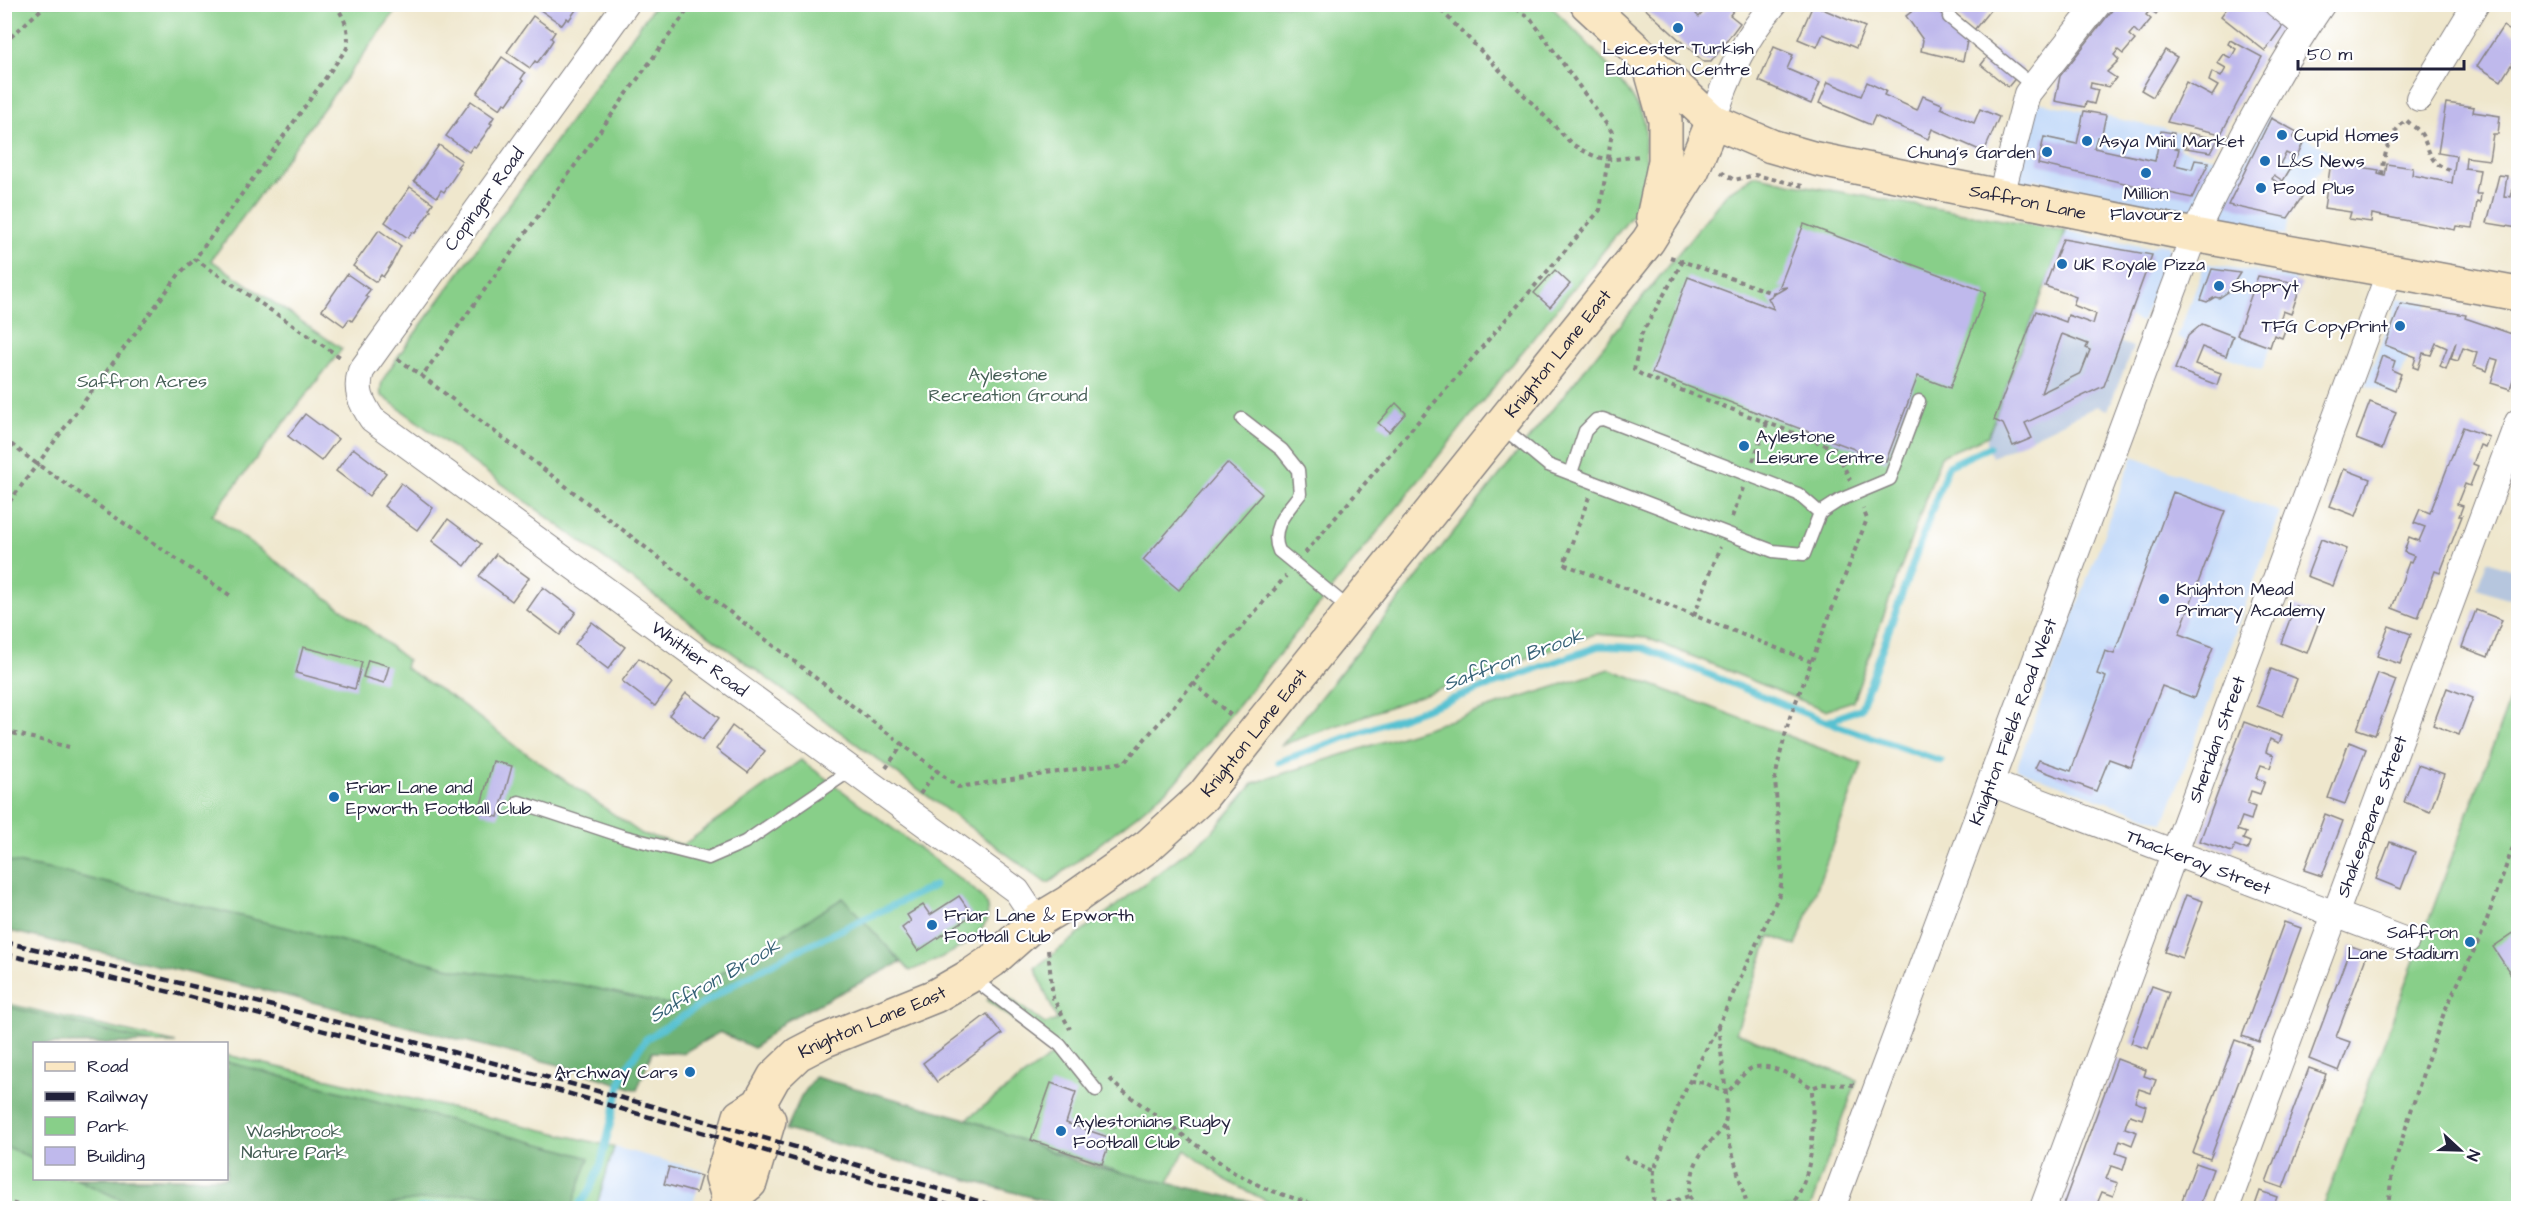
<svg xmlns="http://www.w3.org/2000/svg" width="2523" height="1213" font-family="'Architects Daughter',sans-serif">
<rect width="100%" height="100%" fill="#fff"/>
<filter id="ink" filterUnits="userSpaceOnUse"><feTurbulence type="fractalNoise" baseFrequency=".0167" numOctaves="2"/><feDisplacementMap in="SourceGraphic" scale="12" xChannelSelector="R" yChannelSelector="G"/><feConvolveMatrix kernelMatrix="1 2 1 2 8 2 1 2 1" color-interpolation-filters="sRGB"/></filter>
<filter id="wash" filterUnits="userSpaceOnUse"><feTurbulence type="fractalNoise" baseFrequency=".008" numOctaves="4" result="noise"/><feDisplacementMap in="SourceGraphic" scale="24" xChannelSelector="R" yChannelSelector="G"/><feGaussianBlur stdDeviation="1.35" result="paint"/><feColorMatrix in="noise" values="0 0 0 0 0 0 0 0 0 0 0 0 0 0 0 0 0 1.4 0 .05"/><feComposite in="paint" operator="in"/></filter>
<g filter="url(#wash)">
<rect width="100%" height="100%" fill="#efe7cd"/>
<!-- built -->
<g fill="#c8ddf9">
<polygon points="2035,101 2183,133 2179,149 2217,158 2202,188 2199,208 2190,218 2178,219 2174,210 2034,179 2029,185 2024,185 2016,173"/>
<polygon points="2266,115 2332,152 2288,218 2285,236 2224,225 2219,218 2218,213"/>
<polygon points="2066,231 2151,248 2159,243 2167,245 2173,257 2165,277 2156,286 2142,322 2045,286"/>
<polygon points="2205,263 2296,279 2262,370 2177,338"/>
<polygon points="2398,298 2428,303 2394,395 2365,385"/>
<polygon points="2133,456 2280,512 2164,823 2016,769"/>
<polygon points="614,1147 704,1171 691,1208 596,1208"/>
</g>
<!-- industrial -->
<g fill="#b6c6de">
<polygon points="2036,311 2133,347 2108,410 2097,406 1992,457 1986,442"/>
<polygon points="2487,561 2518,572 2518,602 2477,588"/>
</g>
<!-- green -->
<g fill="#88cf89" stroke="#557862" stroke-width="1.5">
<path d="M4 5H400L211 260 342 349 212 515 360 622 407 660 405 668 455 699 516 746 642 834 683 845 801 760 971 887C976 892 984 898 986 904 999 938 933 961 910 971L843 899 670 1005 581 985 459 970 58 871 5 861Z"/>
<path d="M655 5H1550C1577 33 1627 80 1642 115 1650 133 1640 151 1649 168L1641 199 1634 213 1178 780 1137 815 1050 882 1046 883 381 395C378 381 390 370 397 358Z"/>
<polygon points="1755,175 1789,183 2066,231 1988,436 1941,456 1853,701 1825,710 1647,638 1595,634 1282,745 1726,194"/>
<polygon points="1610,669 1862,764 1796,946 1770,936 1736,1032 1857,1080 1810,1208 1280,1208 1226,1180 1185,1150 1166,1186 996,1134 967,1119 1056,1052 987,1000 1001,992 1045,1024 1057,1020 1035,968 1213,831 1254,783"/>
<polygon points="2518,677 2518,1208 2323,1208"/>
<polygon points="4,1003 176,1043 34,1044 34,1178 226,1178 227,1055 614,1147 596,1208 5,1208"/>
</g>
<!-- forest -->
<g fill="#6eb275" stroke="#486a58" stroke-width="1.5">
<polygon points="5,861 58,871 459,970 581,985 670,1005 843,898 901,962 785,1021 754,1048 720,1032 683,1053 652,1052 637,1090 567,1067 280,994 5,930"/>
<polygon points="5,1006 155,1043 34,1044 34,1159 5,1146"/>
<polygon points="227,1062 563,1150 589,1158 573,1204 471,1193 398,1203 378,1208 139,1208 76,1179 226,1178"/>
<polygon points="815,1077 967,1119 1083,1164 1280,1208 1071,1208 786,1130 801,1097"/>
</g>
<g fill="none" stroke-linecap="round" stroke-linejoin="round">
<!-- stream -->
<g stroke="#56c1d1" stroke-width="7">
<polyline points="1827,722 1941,761"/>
<polyline points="1278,762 1599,646 1643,648 1827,722 1861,708 1948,466 1989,447"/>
<polyline points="420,1208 475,1204 505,1208"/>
<polyline points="577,1208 590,1190 600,1166 623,1073 646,1039 736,983 798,950 934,886"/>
</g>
</g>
<g id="blocks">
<!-- building -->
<g fill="#bfb9ec" fill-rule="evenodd">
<polygon points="543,4 580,4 569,20 567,18 562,25 539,9"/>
<polygon points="1640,4 1694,4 1700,10 1696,14 1699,17 1710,4 1739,4 1730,15 1740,23 1711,62 1704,62"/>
<polygon points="1922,4 1995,4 1974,30 1949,8 1940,13 1968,36 1963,61 1921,51 1923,40 1906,16"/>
<polygon points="2117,4 2163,4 2156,14 2150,10 2146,15 2151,19 2139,34 2134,29 2129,35 2135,40 2123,54 2118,50 2114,55 2119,60 2107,72 2116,78 2109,87 2091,83 2090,88 2098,90 2094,104 2086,102 2085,107 2055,101 2060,76"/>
<polygon points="2230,4 2259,4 2282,24 2282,27 2265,51 2221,16"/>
<polygon points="1813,5 1865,27 1856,48 1823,34 1817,47 1798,39"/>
<polygon points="533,16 555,32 551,38 553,40 546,51 537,63 535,61 530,68 507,52"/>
<polygon points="2503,26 2518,36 2518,54 2501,81 2477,66"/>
<polygon points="2230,40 2262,57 2221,134 2167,122 2186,82 2212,96 2218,86 2209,81 2212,72 2221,77 2226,68 2217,63 2223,54 2231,58 2236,49 2228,44"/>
<polygon points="1774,47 1793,55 1787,69 1820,83 1811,104 1759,81"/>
<polygon points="1995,47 2023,69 2008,87 1981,65"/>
<polygon points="2165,50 2177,57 2153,97 2141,90"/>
<polygon points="502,57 525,73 521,79 523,81 507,104 504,103 500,109 477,93"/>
<polygon points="1828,82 1861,96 1867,82 1886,91 1884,95 1917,110 1923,96 1942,104 1941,108 1974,123 1980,109 1999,117 1984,152 1932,129 1928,139 1875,116 1871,125 1819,103"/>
<polygon points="471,101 494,117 490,123 492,124 484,136 476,147 473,146 469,152 446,136"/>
<polygon points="2446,103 2474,107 2473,112 2500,116 2498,134 2493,134 2489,160 2466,157 2465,168 2480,170 2476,194 2481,194 2480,203 2477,202 2473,228 2456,226 2455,230 2372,214 2371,222 2349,219 2351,212 2324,208 2331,162 2379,170 2378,174 2385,176 2387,164 2413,168 2412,175 2452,183 2456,156 2438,153"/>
<polygon points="2084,111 2106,115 2101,138 2097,137 2094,148 2155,161 2161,131 2174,133 2171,147 2179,149 2175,165 2192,169 2195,160 2209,162 2192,198 2038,164 2044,137 2077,144"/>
<polygon points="2271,118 2297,132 2293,138 2303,143 2296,158 2286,153 2280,164 2290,169 2283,181 2274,175 2272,179 2302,197 2288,218 2228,205"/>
<polygon points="2188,133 2218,139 2211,152 2185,148"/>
<polygon points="439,145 462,161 457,167 460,168 444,192 441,190 437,197 414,181"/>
<polygon points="2499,175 2507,176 2504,196 2511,197 2513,189 2518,190 2518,228 2487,223"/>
<polygon points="410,187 433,203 429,209 431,210 415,233 412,232 408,238 385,222"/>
<polygon points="1804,224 1986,292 1950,388 1918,376 1886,461 1652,373 1688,277 1774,309 1768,298 1787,287 1779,288"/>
<polygon points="379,230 401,246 391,265 383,277 381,275 376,282 353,266"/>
<path d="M2063 239 2152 255 2104 386 2025 423 2032 438 2013 446 2003 424 1994 420 2036 311 2066 322 2068 315 2093 324 2096 314 2073 305 2076 297 2045 286ZM2062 334 2088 344 2086 348 2090 350 2081 373 2041 393Z"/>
<polygon points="2212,269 2240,273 2228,292 2219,298 2215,297 2207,302 2201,300"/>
<polygon points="1555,270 1570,284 1550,307 1534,293"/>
<polygon points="347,274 370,290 365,296 368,298 360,309 352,321 349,319 344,326 322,310"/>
<polygon points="2258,276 2301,284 2291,314 2283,311 2279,323 2287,325 2282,338 2274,335 2270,347 2237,335"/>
<polygon points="2401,304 2466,315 2465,318 2518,336 2518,364 2510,389 2491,383 2498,360 2491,358 2487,371 2473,366 2477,353 2463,348 2458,361 2451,359 2456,342 2446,369 2440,366 2447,348 2436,343 2431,355 2423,353 2418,369 2413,367 2416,357 2385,345"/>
<polygon points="2202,324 2233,336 2226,356 2202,347 2195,364 2221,373 2217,385 2175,369 2188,336"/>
<polygon points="2382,356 2395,361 2392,370 2401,374 2395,390 2373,381"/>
<polygon points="2370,402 2396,412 2382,449 2356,439"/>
<polygon points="1396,403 1406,413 1389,432 1378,423"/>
<polygon points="305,414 338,439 321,461 288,436"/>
<polygon points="2463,427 2489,437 2485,447 2480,445 2473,464 2478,466 2470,486 2465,484 2457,504 2463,506 2459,516 2462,516 2440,573 2435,571 2418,618 2392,608 2409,562 2411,563 2414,556 2404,552 2409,537 2419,541 2425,527 2414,523 2420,509 2430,513"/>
<polygon points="353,448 386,473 369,496 336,471"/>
<polygon points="1227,463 1262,494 1179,590 1143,560"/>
<polygon points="2344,469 2370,479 2356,516 2330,506"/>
<polygon points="401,483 433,508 417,530 384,506"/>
<polygon points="2173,492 2225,511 2179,634 2213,647 2194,698 2162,686 2131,767 2109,759 2096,791 2035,768 2039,760 2071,771 2106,677 2097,674 2105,651 2114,654"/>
<polygon points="448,519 481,544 465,566 432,541"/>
<polygon points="2321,539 2347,549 2333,586 2307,576"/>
<polygon points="496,554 529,578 512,601 479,576"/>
<polygon points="543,587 576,612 560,635 527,610"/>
<polygon points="2295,606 2321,616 2307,653 2281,643"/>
<polygon points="2476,610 2502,620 2488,657 2462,647"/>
<polygon points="592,622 625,647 608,669 575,644"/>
<polygon points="2389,626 2411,634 2400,664 2377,656"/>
<polygon points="303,647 362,662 355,689 296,673"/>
<polygon points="639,658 672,683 655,706 622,681"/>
<polygon points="368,660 389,666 384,683 363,677"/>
<polygon points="2271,669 2297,679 2283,716 2257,706"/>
<polygon points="2378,673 2396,680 2375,735 2357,729"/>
<polygon points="2447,688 2473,698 2459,735 2433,725"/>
<polygon points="686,693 719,718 702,740 669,715"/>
<polygon points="2244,722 2282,736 2279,743 2270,739 2266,752 2274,755 2270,768 2261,765 2256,778 2265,781 2260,794 2251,791 2247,804 2255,807 2251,820 2242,817 2237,830 2246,833 2243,839 2250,842 2247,850 2235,845 2232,852 2200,841"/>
<polygon points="732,726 765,751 748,773 716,749"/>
<polygon points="2349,742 2366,749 2345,804 2328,798"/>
<polygon points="493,761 512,766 498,817 479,812"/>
<polygon points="2418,765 2444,774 2430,812 2404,802"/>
<polygon points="2325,814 2343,821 2322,876 2304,870"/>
<polygon points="2390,842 2415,852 2401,889 2376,879"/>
<polygon points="2186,895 2203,901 2182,958 2165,952"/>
<polygon points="959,896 972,915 918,951 902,928 911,921 907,915 923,905 930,915"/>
<polygon points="2284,922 2301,928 2259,1042 2242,1036"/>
<polygon points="2518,930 2518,980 2516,982 2493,947"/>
<polygon points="2351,946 2368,952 2336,1037 2350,1042 2339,1071 2309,1059"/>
<polygon points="2152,986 2169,992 2148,1049 2131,1043"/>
<polygon points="987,1014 1002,1034 937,1082 923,1063"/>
<polygon points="2235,1040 2252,1046 2210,1159 2193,1153"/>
<polygon points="2117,1059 2146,1070 2144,1076 2156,1080 2151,1093 2139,1089 2137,1095 2135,1102 2146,1106 2144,1113 2142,1119 2130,1115 2127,1121 2125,1128 2137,1132 2132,1145 2120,1140 2116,1153 2127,1157 2125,1164 2123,1170 2111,1166 2106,1179 2118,1183 2113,1196 2102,1192 2097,1204 2107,1208 2062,1208"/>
<polygon points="2309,1068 2326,1074 2283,1188 2266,1182"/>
<polygon points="1051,1083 1076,1092 1066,1123 1111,1138 1102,1164 1031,1140"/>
<polygon points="2196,1163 2213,1169 2203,1197 2199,1208 2179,1208"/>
<polygon points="669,1167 701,1176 696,1193 664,1184"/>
<polygon points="2260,1191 2277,1197 2273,1208 2254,1208"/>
</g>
</g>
</g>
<g filter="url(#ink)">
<use href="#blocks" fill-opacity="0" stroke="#888484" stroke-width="1.5"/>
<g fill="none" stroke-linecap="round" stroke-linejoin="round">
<defs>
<g id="lane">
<polyline points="1949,17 2032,85"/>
<path d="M1242 419 1282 450 1298 470 1300 494C1287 511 1269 528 1279 551L1351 610"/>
<polyline points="1501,426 1548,465 1773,551 1804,554 1820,513 1798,494 1603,419 1596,420 1585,431 1571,473"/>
<polyline points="1820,513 1840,500 1890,479 1919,401"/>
<polyline points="519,802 622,836 708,858 745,842 851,770"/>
<polyline points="971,977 1060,1045 1096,1090"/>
</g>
<g id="street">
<path id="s1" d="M626 4 361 371C355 391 361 402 372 419L1017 891 1037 921"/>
<polyline points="2277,4 2306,27"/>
<polyline points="2419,98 2476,4"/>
<path d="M1713 121C1726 78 1744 38 1774 4"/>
<polyline points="2001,196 2027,94 2098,4"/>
<path id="s2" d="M1991 783 2406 941"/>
<path id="s3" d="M1832 1208 2194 235C2232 156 2272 77 2322 4"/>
<path id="s4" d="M2043 1208 2390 271"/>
<path id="s5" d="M2226 1208 2518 422"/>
</g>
<g id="secondary">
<path id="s6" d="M1587 4 1713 121 1771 146 1816 159 2194 235 2518 294"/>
<polyline points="1649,63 1665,120 1665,161 1653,218"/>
<path id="s7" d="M729 1200 722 1177 740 1116 759 1104 774 1077 798 1054 823 1041 935 996 970 976 992 961 1037 921 1067 903 1148 846 1203 796 1648 241 1692 171 1713 121"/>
<polyline points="725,1208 729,1200 750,1183 769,1120 759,1104"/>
</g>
</defs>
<!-- lane casing -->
<use href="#lane" stroke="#888484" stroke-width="15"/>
<!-- street casing -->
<use href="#street" stroke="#888484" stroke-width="28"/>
<!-- secondary casing -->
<use href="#secondary" stroke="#888484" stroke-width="36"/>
<!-- path -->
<g stroke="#888484" stroke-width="4" stroke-dasharray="4.5 4.5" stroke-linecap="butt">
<path d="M335 4C345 19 350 30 347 48L195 259 343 359"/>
<polyline points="692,4 422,376 958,787 1125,762 1286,576"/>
<path d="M1435 4 1572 144C1602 162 1605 161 1639 156"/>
<polyline points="4,43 47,4"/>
<polyline points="1721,172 1734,180 1755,175 1803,186"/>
<path d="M2382 175C2385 152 2388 135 2406 120 2411 125 2420 130 2423 137 2432 157 2430 164 2453 171"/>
<polyline points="1670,257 1775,294"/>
<polyline points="1683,261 1641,335 1634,370 1644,376 1836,449 1850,480"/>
<polyline points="398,359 422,376"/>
<polyline points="4,439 37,464 231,596"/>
<polyline points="1753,461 1767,423"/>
<polyline points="1589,497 1564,564 1812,662"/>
<polyline points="4,509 180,273 195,259"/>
<polyline points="1732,517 1743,488"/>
<polyline points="1305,553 1600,210 1612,132 1531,19 1510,4"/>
<polyline points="1694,616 1720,547"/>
<polyline points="1193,683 1234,718"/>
<polyline points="4,731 69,747"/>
<polyline points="886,768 903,744"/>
<polyline points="920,794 937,770"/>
<polyline points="1048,950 1053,998 1070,1029"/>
<path d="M1718 1026 1726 1093C1735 1086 1741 1075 1750 1069 1766 1060 1799 1078 1812 1088L1822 1084 1854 1085"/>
<polyline points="1110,1079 1120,1089 1233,1172 1266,1189 1324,1208"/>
<polyline points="1725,1127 1748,1208"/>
<polyline points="1624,1157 1654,1170 1682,1096 1718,1026 1780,893 1782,875 1775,779 1780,755 1790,717 1867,519 1863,509"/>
<path d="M1654 1170 1653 1198 1661 1205 1689 1196C1691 1183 1692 1170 1698 1159 1716 1127 1730 1140 1726 1093L1705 1083 1691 1081"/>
<polyline points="1689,1196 1696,1207 1701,1208"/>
<polyline points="4,1201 28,1208"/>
<polyline points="1763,1208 1774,1208"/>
<path d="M1790 1208C1816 1171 1813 1132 1812 1088"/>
<polyline points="2388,1208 2392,1171 2426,1064 2445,1010 2481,936 2518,833"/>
</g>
<!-- lane -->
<use href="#lane" stroke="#fff" stroke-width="12"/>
<!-- street -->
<use href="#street" stroke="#fff" stroke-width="26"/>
<!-- secondary -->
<use href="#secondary" stroke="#fae7c3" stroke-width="33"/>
<!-- rail -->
<g stroke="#22223b" stroke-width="4.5" stroke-dasharray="9 4.5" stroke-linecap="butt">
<path d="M4 942C340 1018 672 1108 1001 1208"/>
<polyline points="4,954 179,994 560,1091 962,1208"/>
</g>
</g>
</g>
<!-- markers -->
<g fill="#1f6fb2" stroke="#fff" stroke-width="2">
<circle cx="1678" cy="28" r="6"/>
<circle cx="2282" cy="135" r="6"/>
<circle cx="2087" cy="141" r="6"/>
<circle cx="2047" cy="152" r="6"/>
<circle cx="2265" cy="161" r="6"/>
<circle cx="2146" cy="173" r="6"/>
<circle cx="2261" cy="188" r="6"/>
<circle cx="2062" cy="264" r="6"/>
<circle cx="2219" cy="286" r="6"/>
<circle cx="2400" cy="326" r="6"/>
<circle cx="1744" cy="446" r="6"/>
<circle cx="2164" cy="599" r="6"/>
<circle cx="334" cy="797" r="6"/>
<circle cx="932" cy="925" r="6"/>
<circle cx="2470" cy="942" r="6"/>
<circle cx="690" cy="1072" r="6"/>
<circle cx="1061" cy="1131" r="6"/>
</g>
<g text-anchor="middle" stroke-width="4.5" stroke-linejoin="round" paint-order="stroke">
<!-- poi labels -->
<g font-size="18" fill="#22223b" stroke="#fff" text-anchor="start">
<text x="1678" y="54" text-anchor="middle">Leicester Turkish<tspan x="1678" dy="21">Education Centre</tspan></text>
<text x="2294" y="141">Cupid Homes</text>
<text x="2099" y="147">Asya Mini Market</text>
<text x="2035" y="158" text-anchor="end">Chung's Garden</text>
<text x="2277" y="167">L&amp;S News</text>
<text x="2273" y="194">Food Plus</text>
<text x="2146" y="199" text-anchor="middle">Million<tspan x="2146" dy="21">Flavourz</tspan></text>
<text x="2074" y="270">UK Royale Pizza</text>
<text x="2231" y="292">Shopryt</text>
<text x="2388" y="332" text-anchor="end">TFG CopyPrint</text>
<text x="1756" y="442">Aylestone<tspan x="1756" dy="21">Leisure Centre</tspan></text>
<text x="2176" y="595">Knighton Mead<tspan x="2176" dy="21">Primary Academy</tspan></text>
<text x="346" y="793">Friar Lane and<tspan x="346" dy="21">Epworth Football Club</tspan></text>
<text x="944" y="921">Friar Lane &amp; Epworth<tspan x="944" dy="21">Football Club</tspan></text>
<text x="2458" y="938" text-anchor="end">Saffron<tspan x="2458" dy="21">Lane Stadium</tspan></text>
<text x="678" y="1078" text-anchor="end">Archway Cars</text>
<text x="1073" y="1127">Aylestonians Rugby<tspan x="1073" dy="21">Football Club</tspan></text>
</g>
<!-- street labels -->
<g font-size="18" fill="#22223b" stroke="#fff">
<text transform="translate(484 199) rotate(-54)" y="6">Copinger Road</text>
<text dy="6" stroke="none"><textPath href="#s6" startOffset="498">Saffron Lane</textPath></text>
<text dy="6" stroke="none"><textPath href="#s7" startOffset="1226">Knighton Lane East</textPath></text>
<text dy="6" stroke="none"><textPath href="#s1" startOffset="910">Whittier Road</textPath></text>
<text dy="6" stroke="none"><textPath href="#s3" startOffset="519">Knighton Fields Road West</textPath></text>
<text dy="6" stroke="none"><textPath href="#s7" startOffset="740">Knighton Lane East</textPath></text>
<text dy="6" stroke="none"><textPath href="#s4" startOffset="500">Sheridan Street</textPath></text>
<text dy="6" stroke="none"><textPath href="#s5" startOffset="418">Shakespeare Street</textPath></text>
<text dy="6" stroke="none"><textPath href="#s2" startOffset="222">Thackeray Street</textPath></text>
<text dy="6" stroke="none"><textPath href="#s7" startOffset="255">Knighton Lane East</textPath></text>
</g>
<!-- park labels -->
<g font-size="18" fill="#465f56" stroke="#fff">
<text x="1008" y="380">Aylestone<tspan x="1008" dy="21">Recreation Ground</tspan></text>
<text x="142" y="387">Saffron Acres</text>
<text x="294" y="1137">Washbrook<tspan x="294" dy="21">Nature Park</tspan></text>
</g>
<!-- water labels -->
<g font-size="20" font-style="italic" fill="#376277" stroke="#fff">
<text transform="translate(1513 659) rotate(-20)" y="7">Saffron Brook</text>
<text transform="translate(714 980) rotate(-30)" y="7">Saffron Brook</text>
</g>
</g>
<!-- margin -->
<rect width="2523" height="1213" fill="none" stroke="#fff" stroke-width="24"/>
<!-- legend -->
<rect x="33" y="1042" width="195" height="138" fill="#ffffff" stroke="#a7a7b1" stroke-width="1.5"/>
<rect x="45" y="1062" width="30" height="9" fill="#fae7c3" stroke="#a7a7b1" stroke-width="1.5"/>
<text x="87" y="1072" font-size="18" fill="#22223b">Road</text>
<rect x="45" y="1092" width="30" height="9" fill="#22223b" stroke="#a7a7b1" stroke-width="1.5"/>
<text x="87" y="1102" font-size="18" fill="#22223b">Railway</text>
<rect x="45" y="1117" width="30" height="18" fill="#88cf89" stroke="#a7a7b1" stroke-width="1.5"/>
<text x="87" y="1132" font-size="18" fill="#22223b">Park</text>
<rect x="45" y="1147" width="30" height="18" fill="#bfb9ec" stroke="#a7a7b1" stroke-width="1.5"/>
<text x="87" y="1162" font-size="18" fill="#22223b">Building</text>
<!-- north arrow -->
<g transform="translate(2460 1150) rotate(112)" stroke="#ffffff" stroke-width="4.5" paint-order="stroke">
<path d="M0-4.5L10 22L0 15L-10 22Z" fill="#22223b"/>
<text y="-9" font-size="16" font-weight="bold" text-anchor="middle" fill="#22223b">N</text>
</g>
<!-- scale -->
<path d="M2298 60v9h166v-9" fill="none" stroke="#22223b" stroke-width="3"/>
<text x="2307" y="60" font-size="18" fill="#22223b" stroke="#ffffff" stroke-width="4.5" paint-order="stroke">50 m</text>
</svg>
